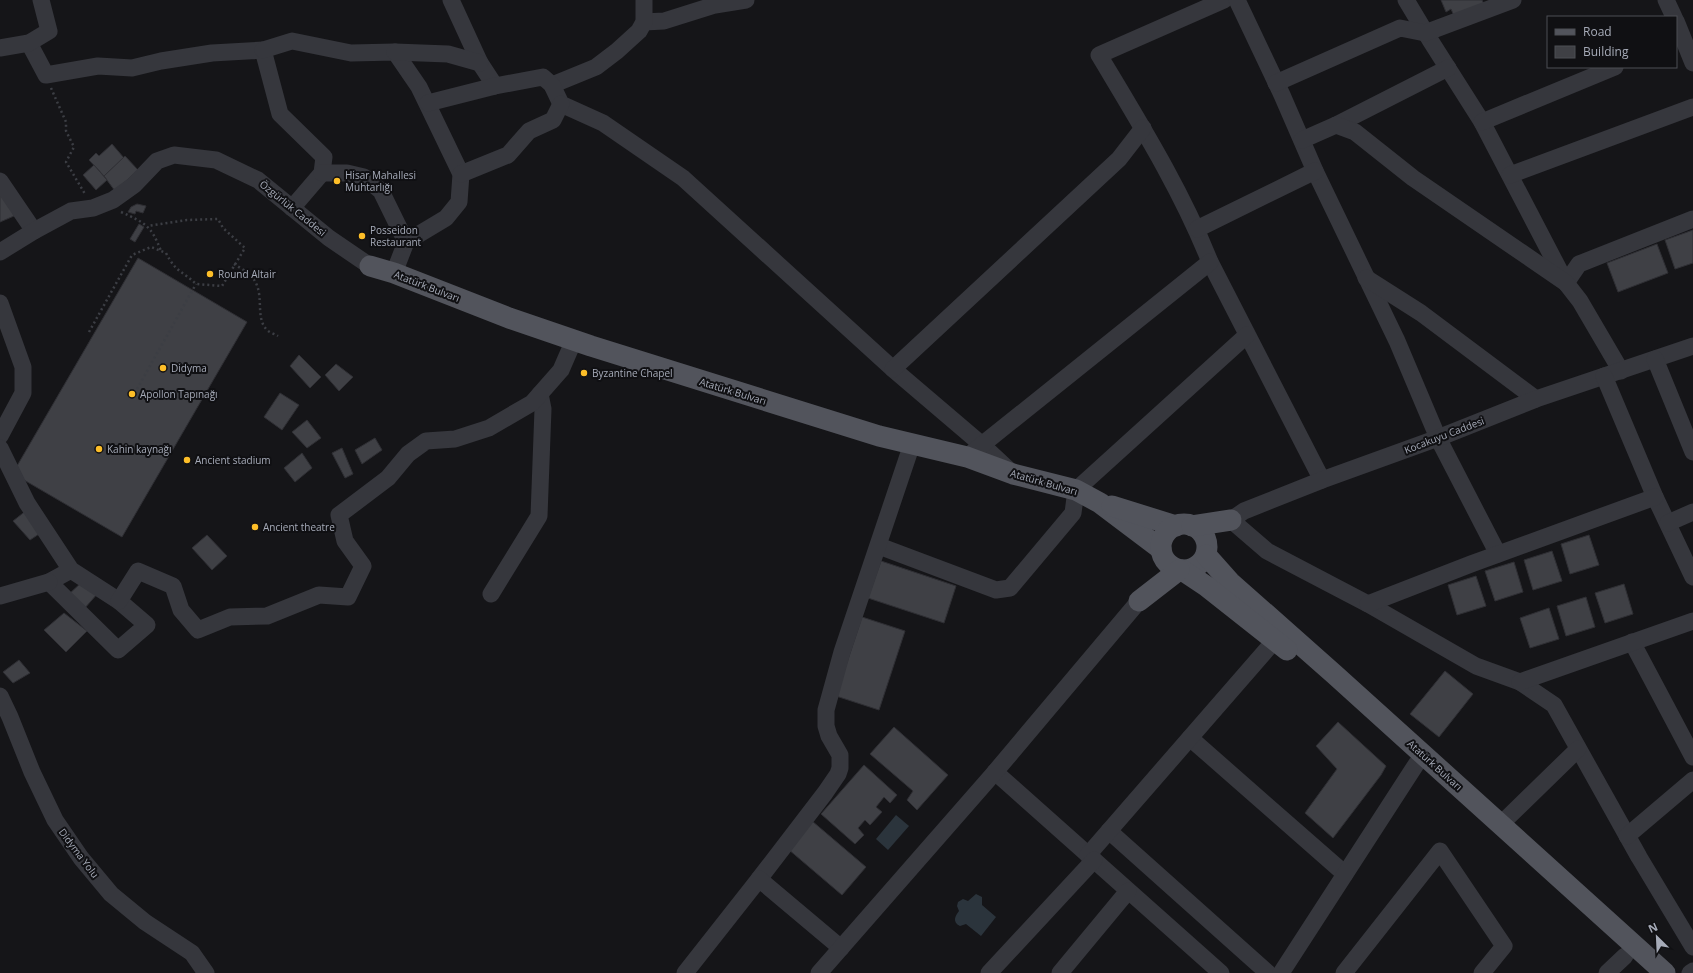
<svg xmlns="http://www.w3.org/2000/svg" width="1693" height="973" font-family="'Open Sans',sans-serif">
<rect width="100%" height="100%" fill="#151518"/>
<!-- water -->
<g fill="#2b343c">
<polygon points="896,815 909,826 888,850 876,839"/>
<path d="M976 894 982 897V905L996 917 981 936 966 924 960 926C952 922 955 916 959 911L957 906 958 902 963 899 968 901Z"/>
</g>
<!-- building -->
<g fill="#3f4045" stroke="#2f2f34">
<polygon points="1441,0 1482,0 1485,6 1455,18 1451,9 1446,12"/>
<polygon points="112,144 124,158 104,176 89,160 96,153 99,156"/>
<polygon points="125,156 138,170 115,191 104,176"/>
<polygon points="94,165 107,180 96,190 83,175"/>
<polygon points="3,191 14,216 0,222 0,192"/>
<polygon points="137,204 146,206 143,213 136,211 135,214 128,212 131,207"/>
<polygon points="139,224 144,227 135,242 130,239"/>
<polygon points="1693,230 1693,263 1675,269 1665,240"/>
<polygon points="1657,244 1668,273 1618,292 1607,263"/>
<polygon points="138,258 247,322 122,537 24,480 17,466"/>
<polygon points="299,355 321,377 310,388 290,366"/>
<polygon points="336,364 353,377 339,391 325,375"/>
<polygon points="280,393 299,405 282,430 264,417"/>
<polygon points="307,420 321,438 307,448 292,432"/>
<polygon points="375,438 382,450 362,464 355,450"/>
<polygon points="342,448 353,474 345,478 332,453"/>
<polygon points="302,453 312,468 295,482 284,468"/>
<polygon points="27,510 42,532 30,540 13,521"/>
<polygon points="207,535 227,556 212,570 192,548"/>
<polygon points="1589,535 1599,565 1570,574 1561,544"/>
<polygon points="1552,551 1562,581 1533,590 1524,560"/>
<polygon points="881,561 956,586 944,623 868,598"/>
<polygon points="1514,562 1523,592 1495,601 1485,571"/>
<polygon points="1476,576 1486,606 1457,615 1448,585"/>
<polygon points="82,582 98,593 84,609 68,595"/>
<polygon points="1624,584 1633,614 1605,623 1595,593"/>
<polygon points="1586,597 1595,627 1566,636 1557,606"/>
<polygon points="1549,608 1559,639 1530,648 1520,618"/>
<polygon points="64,613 87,631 66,652 44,630"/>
<polygon points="862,617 905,631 879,710 836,696"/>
<polygon points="19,660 30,673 13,683 3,672"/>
<polygon points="1445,671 1473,694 1439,737 1410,714"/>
<polygon points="1338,722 1386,766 1381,775 1333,838 1305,813 1337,769 1316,746"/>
<polygon points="894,727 948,775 917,810 907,800 913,791 870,754"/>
<polygon points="864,765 897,795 890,803 884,797 876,807 882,812 870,825 865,820 858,828 864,835 855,844 821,814"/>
<polygon points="812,821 866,867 842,895 788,849"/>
</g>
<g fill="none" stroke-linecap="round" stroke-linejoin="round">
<!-- path -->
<g stroke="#3c3e44" stroke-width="2.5" stroke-dasharray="2 3" stroke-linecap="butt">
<polyline points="51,88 66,122 66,131 74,147 66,162 85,194"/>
<path d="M121 212C145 223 151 225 161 251"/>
<path d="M234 264C240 268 248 272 252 277 266 293 254 317 267 330 270 333 275 334 278 336"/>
<path d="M89 332 132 255 151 247 166 253C176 273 183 271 196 284L222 286 245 248 223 228 218 219 187 220 148 226"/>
<polyline points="137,389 196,284"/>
</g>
<!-- minor -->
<g stroke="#36373d" stroke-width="17">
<polyline points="451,0 480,63 495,86"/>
<path d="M1224 0 1099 55C1139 122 1181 189 1210 262L1322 480"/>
<polyline points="1237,0 1282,95 1315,171 1397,341 1438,438 1498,554"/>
<polyline points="1406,0 1430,40 1482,122 1566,283 1579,264 1693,219"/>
<polyline points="1666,0 1674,17"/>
<polyline points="1676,21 1693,63"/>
<polyline points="644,22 664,21 715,5 746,0"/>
<polyline points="29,43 46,75 98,66 132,68 161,61 212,53 263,50 280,114 324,157 322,173 292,208"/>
<polyline points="0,48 29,43 49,31 41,0"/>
<polyline points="263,50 292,41 351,53 395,52 419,87 461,174 459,202 446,218 406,242 394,273"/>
<polyline points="395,52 448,54 480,63"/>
<polyline points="1276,83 1400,28 1425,33 1513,0"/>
<polyline points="552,85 596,67 617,51 639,31 644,22 644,0"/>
<polyline points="428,103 495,86 543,77 552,85 561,104 603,123 683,178 893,369 981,444 1010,471"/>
<polyline points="1482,122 1615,67"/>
<polyline points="1336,125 1448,68"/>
<polyline points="1302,140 1336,125 1355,132 1413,178 1566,283 1580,301 1621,371"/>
<polyline points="322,173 347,173 364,177 381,191 406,242"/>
<polyline points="461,174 508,155 529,131 553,120 561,104"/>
<polyline points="1510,175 1693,107"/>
<polyline points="0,181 34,231"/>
<polyline points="1197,229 1315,171"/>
<polyline points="0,252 34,231 71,211 93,208 113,200 134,185 157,161 174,155 216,160 258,180 329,238 370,266"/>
<polyline points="1366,278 1421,313 1536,399"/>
<polyline points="0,303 23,367 23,393 0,436"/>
<polyline points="1693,346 1536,399 1438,438 1322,480 1244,511 1231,520 1267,551 1368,604 1476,666 1520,682 1554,705 1639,857 1693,947"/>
<polyline points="1655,359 1693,452"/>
<polyline points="893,369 1119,159 1143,128"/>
<polyline points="1604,376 1655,497 1693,577"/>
<polyline points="0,448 27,503 71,570 119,601 147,625 118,650 49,582 71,570"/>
<polyline points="973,452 1210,262"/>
<polyline points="1668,523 1693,512"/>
<polyline points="879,546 996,590 1010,588 1073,513 1076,490 1247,335"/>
<polyline points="491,594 539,516 543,409 540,394"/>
<polyline points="0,596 49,582"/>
<polyline points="119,601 138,571 173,586 181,610 198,630 230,617 267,616 319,595 348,597 363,566 345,541 339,515 388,478 408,454 426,441 455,439 489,428 532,403 561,370 574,340"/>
<polyline points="1368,604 1471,564 1655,497"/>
<polyline points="1632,642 1693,757"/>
<polyline points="1520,682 1693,621"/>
<polyline points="0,696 10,717 32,772 55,820 81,858 111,894 145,922 192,953 206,973"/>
<polyline points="1190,738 1345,874"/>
<polyline points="995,772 1221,973"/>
<polyline points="1501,824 1578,749"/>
<polyline points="1109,831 1268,973"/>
<polyline points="1627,836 1693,780"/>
<polyline points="1088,855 1275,640"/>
<polyline points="759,879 825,793 838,774 840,768 840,755 829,736 826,726 826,710 842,652 912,444"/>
<polyline points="685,973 759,879 841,948"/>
<polyline points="819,973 995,772 1139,601"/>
<polyline points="989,973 1094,860"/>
<polyline points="1060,973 1128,891"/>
<polyline points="1281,973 1417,763"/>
<polyline points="1344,973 1440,851 1504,946 1482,973"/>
<polyline points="1607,973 1625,956"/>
<polyline points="1690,973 1693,971"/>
</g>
<!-- major -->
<g stroke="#52545c" stroke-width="21">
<polyline points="370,266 394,273 509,318 591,346 879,436 967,457 1013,474 1076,490 1100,503 1161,549"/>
<polyline points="1112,506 1176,526"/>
<circle cx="1184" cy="547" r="23"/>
<polyline points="1192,526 1231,520"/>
<polyline points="1206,555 1230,582 1334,674 1665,973"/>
<polyline points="1182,570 1206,586 1287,650"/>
<polyline points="1139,601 1179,570"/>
</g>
</g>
<!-- markers -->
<g fill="#fdbe28" stroke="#101013" stroke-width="1.5">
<circle cx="337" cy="181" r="4"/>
<circle cx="362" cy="236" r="4"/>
<circle cx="210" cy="274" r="4"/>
<circle cx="163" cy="368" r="4"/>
<circle cx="584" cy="373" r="4"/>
<circle cx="132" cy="394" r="4"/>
<circle cx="99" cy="449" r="4"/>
<circle cx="187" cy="460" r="4"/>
<circle cx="255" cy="527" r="4"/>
</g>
<g text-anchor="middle" stroke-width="4" stroke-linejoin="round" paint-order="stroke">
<!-- poi labels -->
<g font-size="10" fill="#a6abb8" stroke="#101013" text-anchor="start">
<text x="345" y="179">Hisar Mahallesi<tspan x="345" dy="12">Muhtarlığı</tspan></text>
<text x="370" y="234">Posseidon<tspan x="370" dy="12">Restaurant</tspan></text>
<text x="218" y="278">Round Altair</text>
<text x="171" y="372">Didyma</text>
<text x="592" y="377">Byzantine Chapel</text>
<text x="140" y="398">Apollon Tapınağı</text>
<text x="107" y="453">Kahin kaynağı</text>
<text x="195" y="464">Ancient stadium</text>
<text x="263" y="531">Ancient theatre</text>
</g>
<!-- street labels -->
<g font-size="10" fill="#a6abb8" stroke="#101013">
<text transform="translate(293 208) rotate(39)" y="4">Özgürlük Caddesi</text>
<text transform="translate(427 286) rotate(21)" y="4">Atatürk Bulvarı</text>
<text transform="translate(733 391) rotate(17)" y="4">Atatürk Bulvarı</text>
<text transform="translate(1444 435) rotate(-21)" y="4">Kocakuyu Caddesi</text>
<text transform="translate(1044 482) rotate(16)" y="4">Atatürk Bulvarı</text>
<text transform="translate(1435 765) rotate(42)" y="4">Atatürk Bulvarı</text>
<text transform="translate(79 853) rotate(53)" y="4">Didyma Yolu</text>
</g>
</g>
<!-- legend -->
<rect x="1547" y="16" width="130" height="52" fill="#101013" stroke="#4c4e55"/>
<rect x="1555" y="29" width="20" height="6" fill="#52545c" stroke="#4c4e55"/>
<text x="1583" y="36" font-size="12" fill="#a6abb8">Road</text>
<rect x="1555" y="46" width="20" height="12" fill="#3f4045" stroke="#4c4e55"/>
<text x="1583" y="56" font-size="12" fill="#a6abb8">Building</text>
<!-- north arrow -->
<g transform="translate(1657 937) rotate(336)" stroke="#101013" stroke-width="3" paint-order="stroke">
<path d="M0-3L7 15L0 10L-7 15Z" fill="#a6abb8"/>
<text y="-6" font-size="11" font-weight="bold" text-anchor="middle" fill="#a6abb8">N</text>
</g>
</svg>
